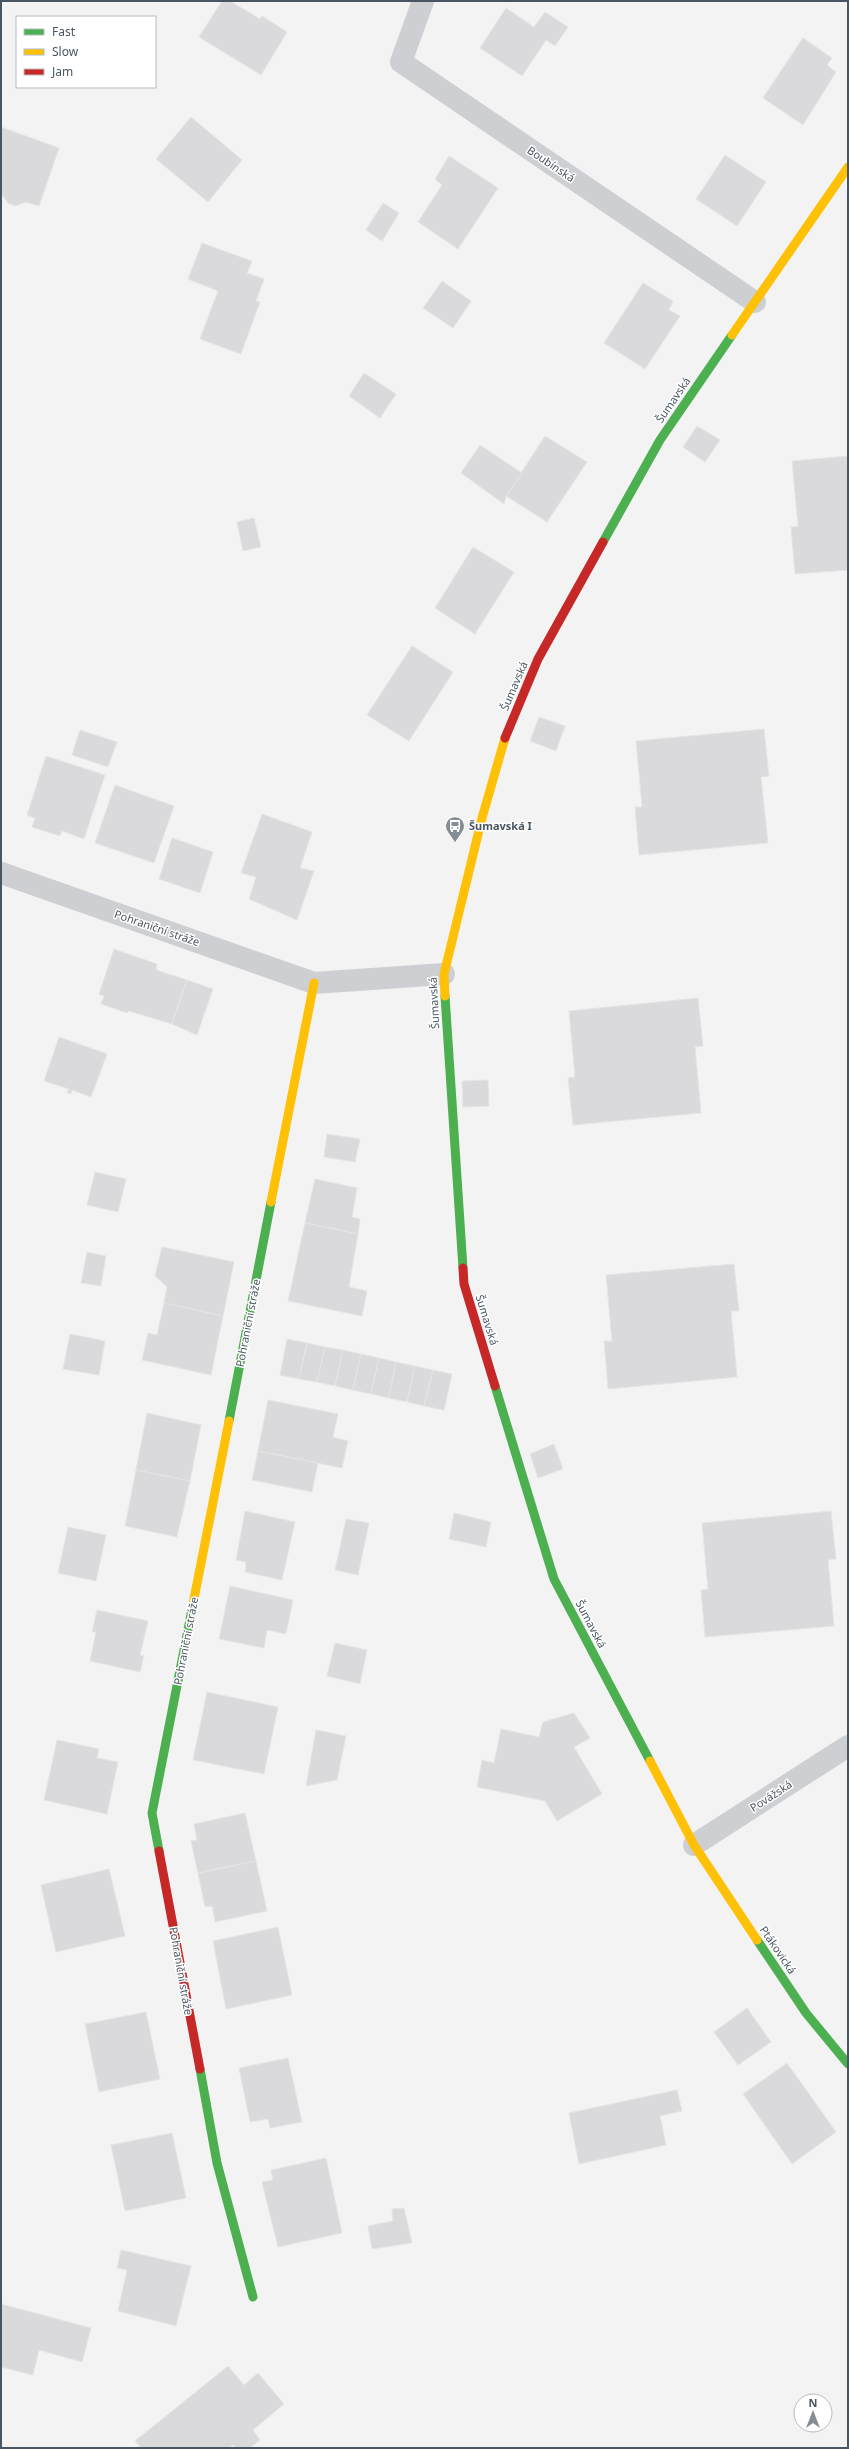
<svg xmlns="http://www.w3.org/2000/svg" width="849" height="2449" font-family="'Noto Sans',sans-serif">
<rect width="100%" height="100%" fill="#f4f3f3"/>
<!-- building -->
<g fill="#dadadc" stroke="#e5e5e6">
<polygon points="222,1 230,1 260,19 262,16 287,32 261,75 199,37"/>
<polygon points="506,8 534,27 545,12 568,27 555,46 546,40 522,76 480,48"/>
<polygon points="803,38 832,58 827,65 836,72 803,125 763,98"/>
<polygon points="191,117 242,160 208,202 156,159"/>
<polygon points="1,127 59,148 39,206 26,202 15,206 8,203 1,193"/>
<polygon points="725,155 766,182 737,226 696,199"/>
<polygon points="449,156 498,188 458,249 418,222 442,185 435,179"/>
<polygon points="383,203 399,213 382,241 366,230"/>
<polygon points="202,243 252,261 247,273 264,279 256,301 260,302 241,354 200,339 218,291 188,279"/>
<polygon points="442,281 471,301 453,328 423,308"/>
<polygon points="643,283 673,301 669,310 680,316 645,369 604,343"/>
<polygon points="364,373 396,394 380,418 349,396"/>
<polygon points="697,426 720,440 705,462 683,447"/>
<polygon points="545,436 587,462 547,522 506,496"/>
<polygon points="480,445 522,473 506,496 504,504 461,473"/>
<polygon points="848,456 848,570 795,574 791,527 798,526 792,461"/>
<polygon points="254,518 261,547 243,551 237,522"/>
<polygon points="473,547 514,572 475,634 435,608"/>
<polygon points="412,646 453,672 409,741 367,715"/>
<polygon points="539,717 565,726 556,751 530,741"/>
<polygon points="764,729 769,776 761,777 768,843 639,855 635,807 642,807 636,741"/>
<polygon points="80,730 117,742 108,767 72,755"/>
<polygon points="46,756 105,775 84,839 62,831 60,836 32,827 35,818 27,815"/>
<polygon points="115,785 174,806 154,863 95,843"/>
<polygon points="262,814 312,832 300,868 314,871 297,920 249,899 256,877 241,873"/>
<polygon points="172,838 213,852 200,893 159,879"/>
<polygon points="114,949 157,964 156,970 187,980 172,1024 129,1011 127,1013 101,1004 104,996 99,994"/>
<polygon points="187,980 213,989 197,1035 172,1024"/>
<polygon points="698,998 703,1046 695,1047 701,1113 573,1125 568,1078 575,1077 569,1011"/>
<polygon points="59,1037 107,1054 91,1097 72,1090 71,1094 67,1092 69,1089 44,1081"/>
<polygon points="488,1080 489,1106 463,1107 462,1081"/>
<polygon points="327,1134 360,1139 355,1162 324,1157"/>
<polygon points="95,1172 126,1179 118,1212 87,1205"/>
<polygon points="315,1179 357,1188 352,1217 360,1219 358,1234 305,1223"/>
<polygon points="305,1223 358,1234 349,1287 367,1291 362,1316 288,1301"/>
<polygon points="162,1247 234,1262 223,1316 164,1303 167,1287 155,1276"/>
<polygon points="87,1252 106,1256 101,1286 81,1283"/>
<polygon points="734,1264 739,1311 731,1311 737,1377 608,1389 604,1341 612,1341 606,1275"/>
<polygon points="164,1303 223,1316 211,1375 142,1360 148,1333 157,1335"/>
<polygon points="70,1334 105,1341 99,1375 63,1369"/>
<polygon points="287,1339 307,1343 299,1379 280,1375"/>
<polygon points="307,1343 325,1347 317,1382 299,1379"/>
<polygon points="325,1347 343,1350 335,1386 317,1382"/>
<polygon points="343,1350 361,1354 353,1390 335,1386"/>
<polygon points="361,1354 379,1358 371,1394 353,1390"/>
<polygon points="379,1358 396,1362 389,1398 371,1394"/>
<polygon points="396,1362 415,1366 407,1402 389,1398"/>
<polygon points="415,1366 433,1370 424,1406 407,1402"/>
<polygon points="433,1370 452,1374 444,1410 424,1406"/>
<polygon points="268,1400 338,1414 333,1437 348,1441 342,1468 258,1451"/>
<polygon points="147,1413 201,1425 190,1481 136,1470"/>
<polygon points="554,1444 563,1469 538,1478 530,1454"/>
<polygon points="258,1451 318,1463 312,1492 252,1480"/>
<polygon points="136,1470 190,1481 177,1537 125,1526"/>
<polygon points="245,1511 295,1522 282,1580 245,1572 246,1562 236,1560"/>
<polygon points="831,1511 836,1559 828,1560 834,1626 705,1637 701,1590 708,1589 702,1523"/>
<polygon points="454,1513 491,1522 486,1547 449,1539"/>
<polygon points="346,1519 369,1523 358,1575 335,1570"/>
<polygon points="68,1527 106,1535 96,1581 58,1573"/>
<polygon points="230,1586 293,1600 286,1634 267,1630 264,1648 219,1639"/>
<polygon points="97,1610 148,1621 140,1655 144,1656 140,1672 90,1661 96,1632 92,1632"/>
<polygon points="335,1643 367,1650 360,1684 327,1676"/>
<polygon points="207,1692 278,1707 264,1774 193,1760"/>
<polygon points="574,1713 590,1738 574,1747 602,1794 557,1821 545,1801 477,1787 482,1760 494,1763 501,1729 539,1737 543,1722"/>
<polygon points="316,1730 346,1736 337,1780 306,1786"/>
<polygon points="57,1740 99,1749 97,1758 118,1762 107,1814 44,1800"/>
<polygon points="245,1813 256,1861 198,1873 191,1841 197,1840 194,1824"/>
<polygon points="256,1861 267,1911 215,1922 212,1906 205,1907 198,1873"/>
<polygon points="109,1869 125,1936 56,1952 41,1885"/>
<polygon points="278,1927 292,1995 226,2009 213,1941"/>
<polygon points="747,2008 771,2042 738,2065 714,2032"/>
<polygon points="146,2012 160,2079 99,2092 85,2024"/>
<polygon points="288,2058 302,2122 270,2128 268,2119 250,2122 239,2068"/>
<polygon points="787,2063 836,2132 792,2164 743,2094"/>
<polygon points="677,2090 682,2111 660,2116 666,2145 579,2164 569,2113"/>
<polygon points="172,2133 186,2198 125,2211 111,2145"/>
<polygon points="326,2158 342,2233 278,2247 262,2182 273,2180 271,2170"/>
<polygon points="404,2208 412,2243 372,2249 368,2226 393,2221 392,2209"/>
<polygon points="121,2250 191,2266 176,2326 118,2311 127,2270 117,2268"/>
<polygon points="1,2304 91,2328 82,2362 39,2350 33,2375 1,2367"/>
<polygon points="228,2366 244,2385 258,2373 284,2404 253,2430 260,2440 250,2448 236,2448 233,2445 229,2448 141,2448 135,2441"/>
</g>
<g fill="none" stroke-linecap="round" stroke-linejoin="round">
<!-- street -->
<g stroke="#cdcfd2" stroke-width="22">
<polyline points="423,1 401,62 755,302"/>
<polyline points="1,873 314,983 444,974"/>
<polyline points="694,1845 848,1746"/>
</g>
<!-- fast -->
<g stroke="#4caf50" stroke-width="9">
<polyline points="603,542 660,440 732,335"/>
<polyline points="445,996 463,1268"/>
<polyline points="495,1386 554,1579 650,1761"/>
<polyline points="229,1421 271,1202"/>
<polyline points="159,1851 152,1813 193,1604"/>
<polyline points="757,1940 806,2013 848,2064"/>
<polyline points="200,2069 217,2163 253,2297"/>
</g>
<!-- slow -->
<g stroke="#ffc107" stroke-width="9">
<polyline points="732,335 848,167"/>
<polyline points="445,996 444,974 482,818 505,738"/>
<polyline points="271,1202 314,983"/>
<polyline points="193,1604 229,1421"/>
<polyline points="650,1761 694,1845 757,1940"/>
</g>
<!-- jam -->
<g stroke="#c62828" stroke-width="9">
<polyline points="505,738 538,659 603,542"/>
<polyline points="463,1268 464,1284 495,1386"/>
<polyline points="159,1851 200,2069"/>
</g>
</g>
<!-- icons -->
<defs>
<symbol id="bus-pin" viewBox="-11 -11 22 30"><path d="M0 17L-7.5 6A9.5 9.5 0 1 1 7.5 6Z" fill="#858d94" stroke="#fff"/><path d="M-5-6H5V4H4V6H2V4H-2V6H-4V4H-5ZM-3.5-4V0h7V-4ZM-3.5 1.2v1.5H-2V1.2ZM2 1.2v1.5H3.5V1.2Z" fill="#fff"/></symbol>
</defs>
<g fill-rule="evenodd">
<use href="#bus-pin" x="444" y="815" width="22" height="30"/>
</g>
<g text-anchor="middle" stroke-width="3" stroke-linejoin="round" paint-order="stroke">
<!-- street labels -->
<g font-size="11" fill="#495661" stroke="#fff">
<text transform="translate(551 164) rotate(34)" y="4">Boubínská</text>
<text transform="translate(673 400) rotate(-56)" y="4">Šumavská</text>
<text transform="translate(514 686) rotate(-67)" y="4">Šumavská</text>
<text transform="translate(157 928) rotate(19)" y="4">Pohraniční stráže</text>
<text transform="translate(434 1003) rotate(-93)" y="4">Šumavská</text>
<text transform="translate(487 1320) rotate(73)" y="4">Šumavská</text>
<text transform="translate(248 1323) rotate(-79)" y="4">Pohraniční stráže</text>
<text transform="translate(591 1624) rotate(62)" y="4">Šumavská</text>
<text transform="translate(186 1641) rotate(-79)" y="4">Pohraniční stráže</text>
<text transform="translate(771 1796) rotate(-33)" y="4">Povážská</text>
<text transform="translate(778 1950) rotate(56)" y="4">Ptákovická</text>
<text transform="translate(181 1971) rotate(80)" y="4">Pohraniční stráže</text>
</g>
<!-- poi labels -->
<g font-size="11" font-weight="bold" fill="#495661" stroke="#fff" text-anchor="start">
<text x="469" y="830">Šumavská I</text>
</g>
</g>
<!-- border -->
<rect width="849" height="2449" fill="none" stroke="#495661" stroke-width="4"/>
<!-- legend -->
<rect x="16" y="16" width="140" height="72" fill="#ffffff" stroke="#b6bbc0"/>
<rect x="24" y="29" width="20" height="6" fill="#4caf50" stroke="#b6bbc0"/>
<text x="52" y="36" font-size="12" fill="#495661">Fast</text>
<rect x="24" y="49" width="20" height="6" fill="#ffc107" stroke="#b6bbc0"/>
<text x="52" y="56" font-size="12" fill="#495661">Slow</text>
<rect x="24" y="69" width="20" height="6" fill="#c62828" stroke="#b6bbc0"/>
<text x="52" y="76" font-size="12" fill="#495661">Jam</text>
<!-- north arrow -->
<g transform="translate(813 2413)"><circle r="19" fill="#ffffff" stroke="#b6bbc0"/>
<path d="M0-3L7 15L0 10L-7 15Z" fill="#858d94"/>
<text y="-6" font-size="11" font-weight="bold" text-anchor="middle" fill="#495661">N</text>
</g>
</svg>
